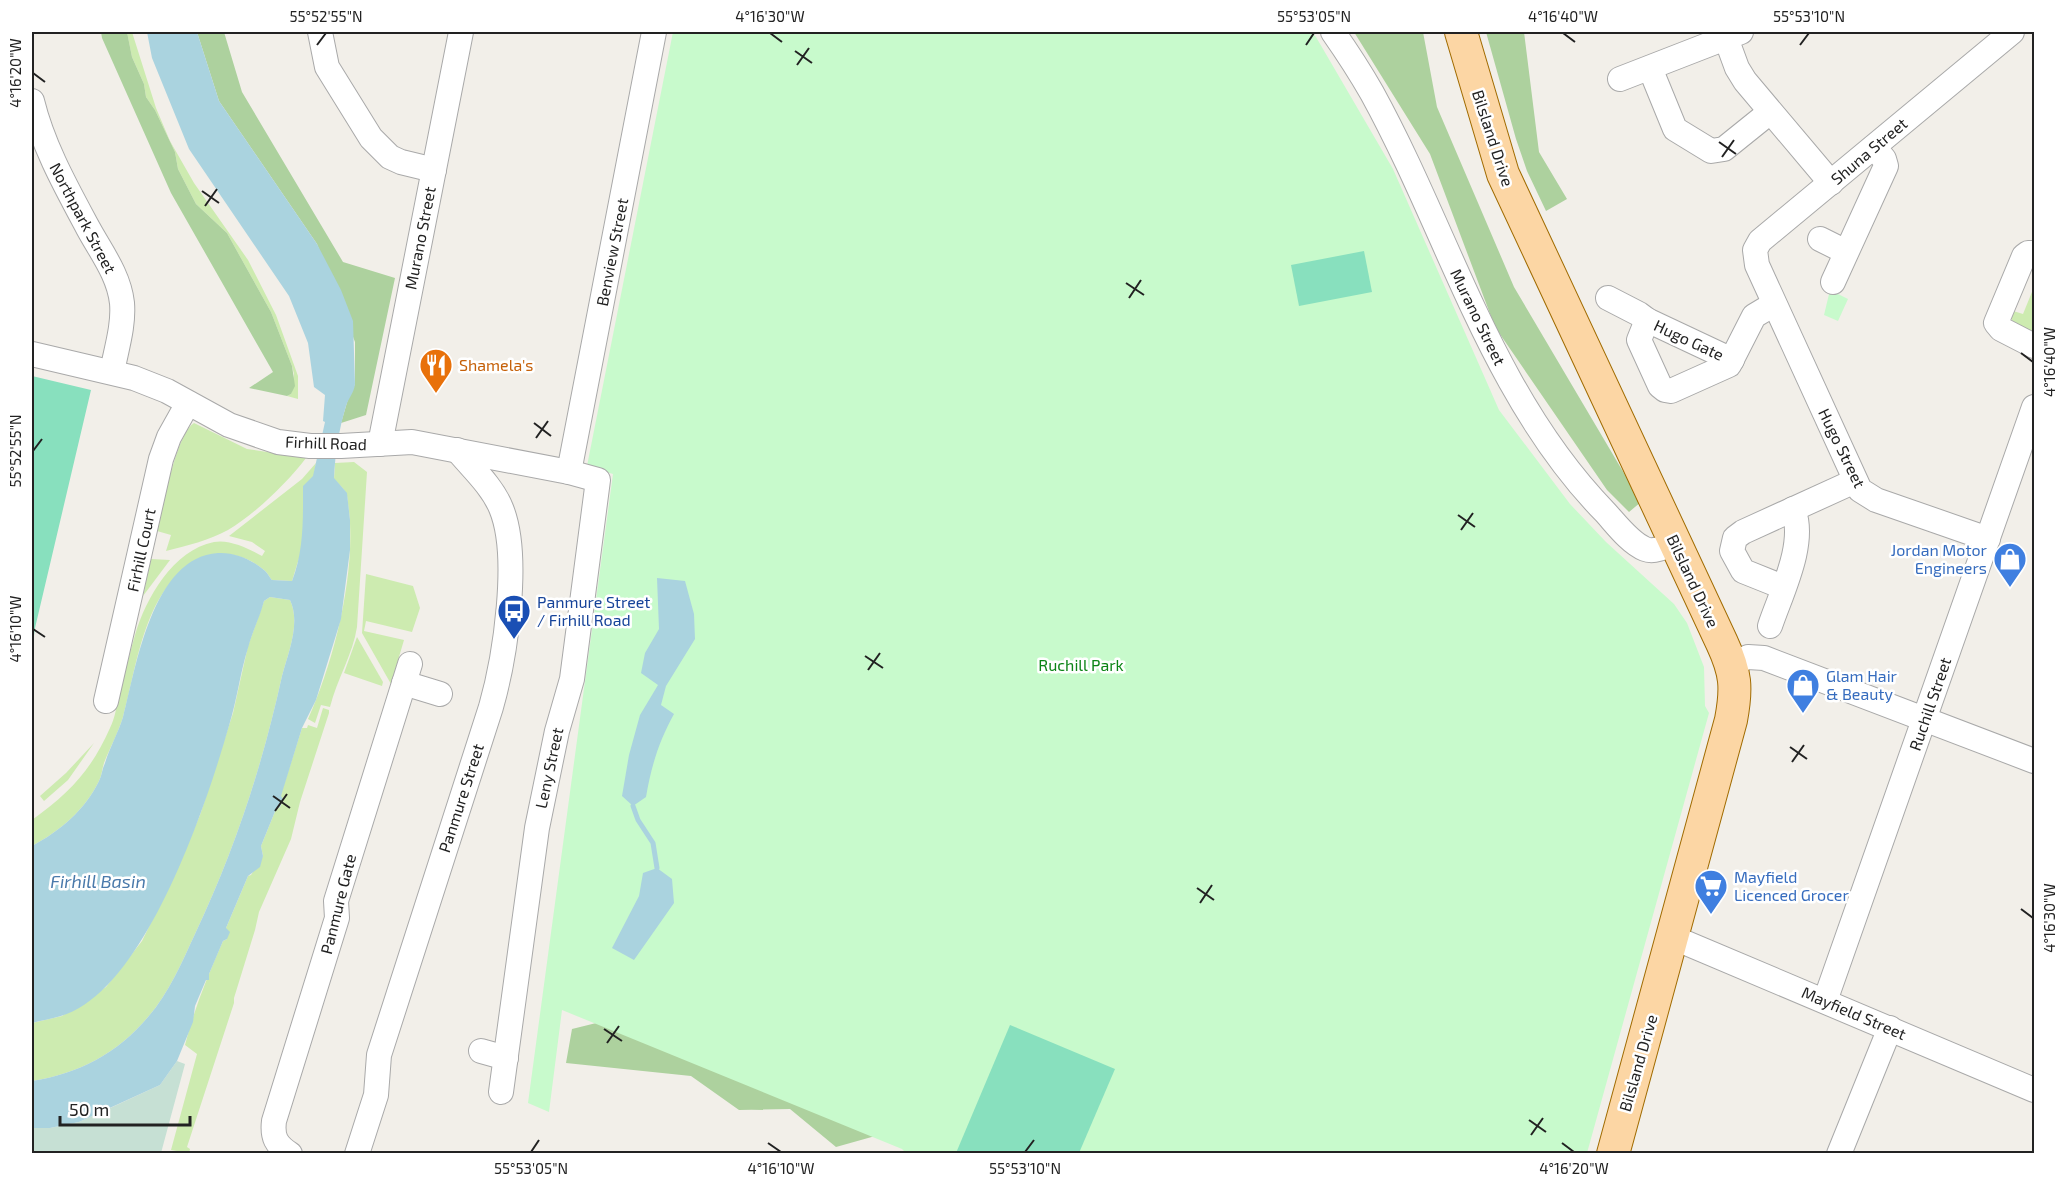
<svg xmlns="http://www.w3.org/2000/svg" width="2066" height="1185" font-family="'Exo 2',sans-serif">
<rect width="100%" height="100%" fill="#f2efe9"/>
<!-- grass -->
<g fill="#cdebb0">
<polygon points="127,32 132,32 156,108 170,141 194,183 248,260 276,315 298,376 298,399 287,396 291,394 294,374 292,366 271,312 227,233 196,204 178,169 175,152 155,110 146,97 144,84 132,57"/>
<polygon points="2034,287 2034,332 2029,334 2015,327 2009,313 2010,310 2023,314"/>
<path d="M194 423 247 449 306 458C287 483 255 514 228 530 210 540 186 546 166 551L171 535 157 531C163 508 176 434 194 423Z"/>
<path d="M354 462 367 472 357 627C353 654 337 679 330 707L321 705 315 723 308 719C334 662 356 574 349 511 348 506 348 497 346 493 344 488 337 483 334 479L335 463Z"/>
<path d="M316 463 300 555 292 581 272 580C269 577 268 573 264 570 246 555 222 549 201 559 144 586 138 663 123 717 118 733 110 748 104 763 102 769 102 775 99 781 85 810 60 831 32 846V820C69 793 91 771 110 728 115 718 116 708 119 697 124 676 129 656 135 635 146 598 173 550 214 542 230 539 249 549 262 556L265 551 252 542 229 536 302 479Z"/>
<polygon points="151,559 170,560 143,596"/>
<polygon points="366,574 413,586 420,608 412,632 366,621 364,631 404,640 391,684 362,633"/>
<path d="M270 597 290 600C301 623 288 653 282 676 262 767 235 849 195 934 182 962 169 993 148 1017 118 1053 78 1074 32 1081V1023L62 1016 106 987 142 941 173 878 200 815 233 713 248 646 264 601Z"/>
<polygon points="357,637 383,682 382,686 344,673"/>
<path d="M323 708 329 710V713L300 802 291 839 259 912 255 930 234 998V1003L187 1147 190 1149 189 1153 171 1150 197 1054 185 1045C194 1009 208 975 223 941L227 939 226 928 248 876 251 875 263 856 261 846 276 809 280 807 283 800 280 797 302 728H307L308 725 317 728Z"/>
<polygon points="94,743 68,780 44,801 40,796 66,773"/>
</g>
<!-- forest -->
<g fill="#add19e">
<polygon points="101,32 127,32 132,57 144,84 146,97 155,110 175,152 178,169 196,204 227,233 271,312 292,366 295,386 291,394 287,396 249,388 273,372 171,193 102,38"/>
<polygon points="197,32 224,32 242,92 343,262 395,278 366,415 341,423 348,399 355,384 355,342 317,244 219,101"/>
<polygon points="1354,32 1423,32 1437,107 1514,287 1641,502 1629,512 1607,490 1495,327 1430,154"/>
<polygon points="1486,32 1524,32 1539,152 1567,199 1546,211 1527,171 1516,139"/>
<polygon points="657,1008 918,1124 836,1147 790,1109 739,1110 691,1076 566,1063 572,1029"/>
</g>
<!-- wetland -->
<polygon fill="#c6e0d4" points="177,1061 185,1064 161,1153 32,1153 32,1128 50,1128 79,1122 108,1109 160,1085"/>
<!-- park -->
<g fill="#c8facc">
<polygon points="673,32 1311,32 1316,37 1393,169 1499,410 1570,504 1606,542 1674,604 1687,623 1704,667 1705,706 1709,713 1587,1153 906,1153 902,1149 562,1010 549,1112 528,1103 613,474 587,466"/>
<polygon points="1830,290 1848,299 1838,321 1824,315"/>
</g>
<!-- pitch -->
<g fill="#88e0be">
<polygon points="1364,251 1372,292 1299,306 1291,265"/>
<polygon points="32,376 91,390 35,628 32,652"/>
<polygon points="1010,1025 1115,1069 1079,1153 956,1153"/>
</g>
<!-- water -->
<g fill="#aad3df">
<path d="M147 32H197L219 101 317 244 341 290 353 321 355 384C354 393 349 397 346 406 339 429 335 454 334 478L347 493 350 520V550L341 619 316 700 302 728 281 796 283 799 280 807 276 809 261 846 263 856 260 867 248 876 226 928 230 932 227 939 223 941 209 974V980H206L195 1006 193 1022 177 1061 160 1085 79 1122 50 1128H32V1081C78 1074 118 1053 148 1017 169 993 182 962 195 934 235 849 262 767 282 676 288 653 301 623 290 600L270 597 264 601C260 617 252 632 248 648 241 670 238 693 232 715 210 795 154 965 79 1008 65 1017 47 1019 32 1023V846C60 831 85 810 99 781 102 775 102 769 105 763 110 747 118 733 123 717 136 668 152 557 218 553 234 552 251 559 264 570 268 573 269 577 272 580L292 581C304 550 303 520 303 486L313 476 325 422 323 421 325 395 314 387 308 343 289 296 189 149 152 58Z"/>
<path d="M657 578 685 581 694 614 695 639 666 686 661 705 674 714C659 741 651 767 646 797L633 806 622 796 629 755 640 715 658 685 641 673 645 653 659 629Z"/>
<polygon points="657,868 672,879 674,903 634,960 612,948 639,896 643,873"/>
</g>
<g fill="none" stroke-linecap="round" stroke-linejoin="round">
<!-- stream -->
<polyline stroke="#aad3df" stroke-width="5" points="633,806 638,820 653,843 657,868"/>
<defs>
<g id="minor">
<polyline points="320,32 327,67 371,138 390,157 401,162 434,170"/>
<path d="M1333 32C1347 52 1360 72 1372 93 1449 233 1491 395 1605 512 1616 524 1630 543 1645 549 1655 553 1666 546 1674 542"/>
<polyline points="1726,38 1737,68 1745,81 1831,183"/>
<polyline points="1650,68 1675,129 1711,151 1724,149 1770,112"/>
<polyline points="1620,79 1741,32"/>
<path d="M32 101C43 146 66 187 88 228 101 252 119 275 122 303 124 326 116 350 112 372"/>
<polyline points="1820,239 1846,252"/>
<polyline points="2034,253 2028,253 2024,256 1996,323 2001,329 2034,346"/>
<polyline points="1833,282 1886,166 1884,159 1874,147"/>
<polyline points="1608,298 1639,314 1647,320 1732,360"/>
<polyline points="1647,320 1639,340 1660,386 1665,390 1671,391 1729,365 1754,316 1774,304"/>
<polyline points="32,354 134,378 167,391 229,425 278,442 310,446 341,446 412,442 569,472 598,480 572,679 557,731 537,828 501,1092"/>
<polyline points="380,444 461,32"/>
<polyline points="569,472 654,32"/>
<polyline points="1988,539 1876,500 1860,490 1757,265 1755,250 1760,241 2012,32"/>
<polyline points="1783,587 1743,571 1732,551 1735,538 1743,532 1855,481"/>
<path d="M1770 626C1781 593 1807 543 1793 509"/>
<polyline points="1731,664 1748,657 1764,658 2034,761"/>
<polyline points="404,683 440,694"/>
<polyline points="106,701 161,459 169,437 188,403"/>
<polyline points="1672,937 2034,1090"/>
<polyline points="1825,1001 2034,407"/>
<polyline points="481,1051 506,1058"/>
<path d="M290 1154C276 1145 272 1137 274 1121L337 918 336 901 410 664"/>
<path d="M357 1154 376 1095 379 1055 491 707C505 658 521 556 501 508 492 486 472 468 457 450"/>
<polyline points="1839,1154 1890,1028"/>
</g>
<path id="major" d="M1461 32 1503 174 1722 643C1736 673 1737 688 1731 720L1613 1154"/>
</defs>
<!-- minor casing -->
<use href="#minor" stroke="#a9a9a9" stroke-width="26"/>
<!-- major casing -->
<use href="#major" stroke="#a06b00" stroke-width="34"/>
<!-- minor -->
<use href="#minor" stroke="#fff" stroke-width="24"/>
<!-- major -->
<use href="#major" stroke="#fcd6a4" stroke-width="32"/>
</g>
<!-- ticks -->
<path fill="none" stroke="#222" stroke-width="2" d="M770 33 782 42M1563 33 1575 42M317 45 326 33M1306 45 1314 33M1800 45 1809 33M795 51 812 63M797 65 809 48M33 73 45 82M1719 142 1736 154M1722 157 1734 140M202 191 219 203M205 206 217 189M1126 283 1144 295M1129 298 1141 280M2021 353 2033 362M534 423 551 436M536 438 548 421M33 451 42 439M1458 515 1475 527M1461 530 1473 513M33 629 45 637M865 656 883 668M868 670 880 653M1790 747 1807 759M1792 762 1804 745M273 796 290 808M275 811 287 794M1197 888 1214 900M1200 903 1212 885M2021 909 2033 918M604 1029 622 1041M607 1043 619 1026M1529 1120 1546 1132M1531 1135 1543 1118M768 1143 781 1152M1562 1143 1574 1152M531 1152 539 1140M1025 1152 1034 1140"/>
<!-- icons -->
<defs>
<symbol id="restaurant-pin" viewBox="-11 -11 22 30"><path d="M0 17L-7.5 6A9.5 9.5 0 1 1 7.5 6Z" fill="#e8710a" stroke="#fff"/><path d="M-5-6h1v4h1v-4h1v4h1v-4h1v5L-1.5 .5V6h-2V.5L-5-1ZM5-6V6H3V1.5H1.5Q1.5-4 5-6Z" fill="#fff"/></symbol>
<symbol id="shop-pin" viewBox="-11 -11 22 30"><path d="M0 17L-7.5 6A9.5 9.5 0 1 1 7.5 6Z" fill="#3f7fe0" stroke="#fff"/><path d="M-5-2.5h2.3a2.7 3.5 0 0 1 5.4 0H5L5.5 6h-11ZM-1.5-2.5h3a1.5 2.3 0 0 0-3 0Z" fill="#fff"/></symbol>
<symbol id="bus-pin" viewBox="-11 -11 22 30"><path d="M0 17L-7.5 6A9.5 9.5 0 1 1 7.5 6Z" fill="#1a4fb4" stroke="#fff"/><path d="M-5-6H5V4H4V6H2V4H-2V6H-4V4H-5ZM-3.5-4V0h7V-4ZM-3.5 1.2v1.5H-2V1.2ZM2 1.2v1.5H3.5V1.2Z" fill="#fff"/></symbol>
<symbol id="supermarket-pin" viewBox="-11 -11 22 30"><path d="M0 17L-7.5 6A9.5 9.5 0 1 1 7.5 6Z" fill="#3f7fe0" stroke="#fff"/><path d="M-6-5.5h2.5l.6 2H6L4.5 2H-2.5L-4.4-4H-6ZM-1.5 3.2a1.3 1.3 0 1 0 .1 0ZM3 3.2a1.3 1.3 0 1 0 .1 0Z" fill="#fff"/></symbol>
</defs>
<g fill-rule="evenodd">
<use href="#restaurant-pin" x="417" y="346" width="38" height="52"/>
<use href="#shop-pin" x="1991" y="540" width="38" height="52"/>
<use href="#bus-pin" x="495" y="592" width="38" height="52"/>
<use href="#shop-pin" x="1784" y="666" width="38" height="52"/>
<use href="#supermarket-pin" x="1692" y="867" width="38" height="52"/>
</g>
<g text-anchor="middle" stroke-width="5" stroke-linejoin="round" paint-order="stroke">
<!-- street labels -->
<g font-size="16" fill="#222" stroke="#fff">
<text transform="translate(1493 138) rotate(72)" y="6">Bilsland Drive</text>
<text transform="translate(1869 151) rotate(-40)" y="6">Shuna Street</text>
<text transform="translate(83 218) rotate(62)" y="6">Northpark Street</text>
<text transform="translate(420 238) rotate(-79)" y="6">Murano Street</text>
<text transform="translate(612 252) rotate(-79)" y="6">Benview Street</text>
<text transform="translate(1478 317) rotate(64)" y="6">Murano Street</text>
<text transform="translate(1689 340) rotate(25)" y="6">Hugo Gate</text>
<text transform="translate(326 443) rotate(2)" y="6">Firhill Road</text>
<text transform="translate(1842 448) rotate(64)" y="6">Hugo Street</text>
<text transform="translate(141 550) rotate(-78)" y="6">Firhill Court</text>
<text transform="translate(1693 581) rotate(65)" y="6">Bilsland Drive</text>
<text transform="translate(1930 704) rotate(-71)" y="6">Ruchill Street</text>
<text transform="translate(549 768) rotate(-78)" y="6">Leny Street</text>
<text transform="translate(461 798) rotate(-72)" y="6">Panmure Street</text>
<text transform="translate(338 904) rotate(-76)" y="6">Panmure Gate</text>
<text transform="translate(1854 1013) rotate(23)" y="6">Mayfield Street</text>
<text transform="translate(1638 1063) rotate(-74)" y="6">Bilsland Drive</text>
</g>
<!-- food labels -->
<g font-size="16" fill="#c56008" stroke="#fff" text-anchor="start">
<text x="459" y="371">Shamela's</text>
</g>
<!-- shop labels -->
<g font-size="16" fill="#366cbe" stroke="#fff" text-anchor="start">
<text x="1987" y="556" text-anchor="end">Jordan Motor<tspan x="1987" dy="18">Engineers</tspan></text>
<text x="1826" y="682">Glam Hair<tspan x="1826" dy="18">&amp; Beauty</tspan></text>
<text x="1734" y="883">Mayfield<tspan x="1734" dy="18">Licenced Grocer</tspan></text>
</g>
<!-- transit labels -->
<g font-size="16" fill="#164399" stroke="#fff" text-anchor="start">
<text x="537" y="608">Panmure Street<tspan x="537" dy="18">/ Firhill Road</tspan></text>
</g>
<!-- park labels -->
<g font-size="16" fill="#0c8416" stroke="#fff">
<text x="1081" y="671">Ruchill Park</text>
</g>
<!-- water labels -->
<g font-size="18" font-style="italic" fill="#4a7aab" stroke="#fff">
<text x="98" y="888">Firhill Basin</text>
</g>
</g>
<!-- border -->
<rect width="2066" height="1185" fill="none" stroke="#ffffff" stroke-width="66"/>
<!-- scale -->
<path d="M60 1116v9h130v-9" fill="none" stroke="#222222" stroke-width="3"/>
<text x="69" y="1116" font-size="18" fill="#222222" stroke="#ffffff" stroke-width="4.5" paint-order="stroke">50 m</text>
<rect x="33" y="33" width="2000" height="1119" fill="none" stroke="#222" stroke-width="2"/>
<g font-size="15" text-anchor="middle" fill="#222">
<text x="326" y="22">55°52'55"N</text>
<text x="770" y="22">4°16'30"W</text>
<text x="1314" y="22">55°53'05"N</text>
<text x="1563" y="22">4°16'40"W</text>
<text x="1809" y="22">55°53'10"N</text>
<text transform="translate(16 73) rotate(-90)" y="5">4°16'20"W</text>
<text transform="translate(2050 362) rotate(-90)" y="5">4°16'40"W</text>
<text transform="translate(16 451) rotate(-90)" y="5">55°52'55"N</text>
<text transform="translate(16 629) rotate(-90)" y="5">4°16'10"W</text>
<text transform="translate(2050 918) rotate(-90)" y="5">4°16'30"W</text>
<text x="531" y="1174">55°53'05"N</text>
<text x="781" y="1174">4°16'10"W</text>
<text x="1025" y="1174">55°53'10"N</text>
<text x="1574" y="1174">4°16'20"W</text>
</g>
</svg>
